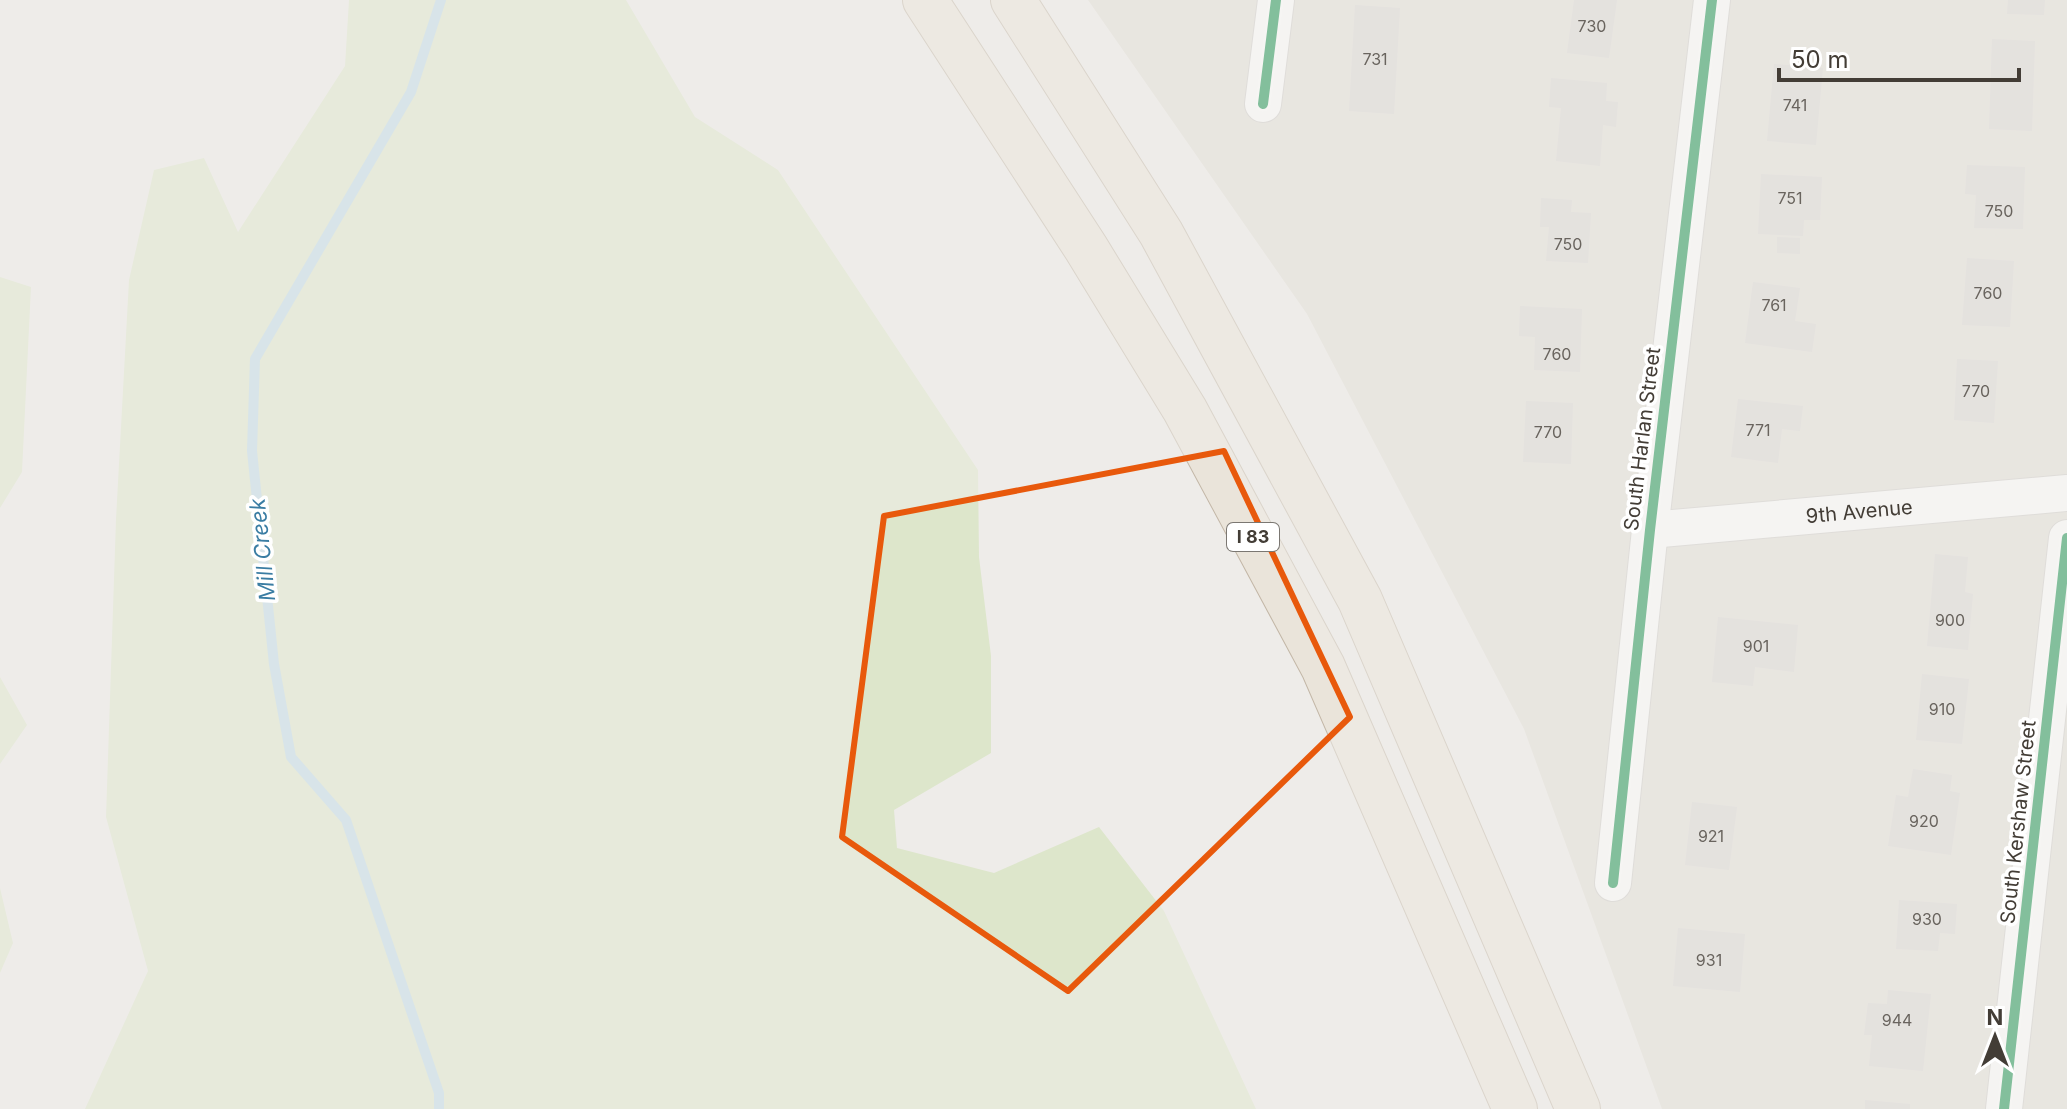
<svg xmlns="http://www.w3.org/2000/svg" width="2067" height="1109" font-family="Inter,sans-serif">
<rect width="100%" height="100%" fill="#eeece9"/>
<!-- residential -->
<polygon fill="#e1ddd6" points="1088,0 2067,0 2067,1109 1662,1109 1524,729 1307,314"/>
<!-- green -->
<g fill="#dde6cb">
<polygon points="349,0 626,0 695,117 778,170 978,470 979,557 991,656 991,753 894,810 897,848 994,873 1099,827 1164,911 1256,1109 85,1109 148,971 106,817 116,519 129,280 154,170 204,158 238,232 345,66"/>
<polygon points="0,277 31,287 22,472 0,508"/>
<polygon points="0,677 27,725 0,764"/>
<polygon points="0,888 13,943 0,973"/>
</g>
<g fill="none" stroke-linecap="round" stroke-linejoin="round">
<!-- stream -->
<polyline stroke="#bcdae8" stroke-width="10" points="439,1109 439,1093 346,820 291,757 274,664 252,451 255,359 411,92 441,0"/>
</g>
<!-- building -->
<g fill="#d7d5d1">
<polygon points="1574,0 1617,0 1609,58 1567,53"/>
<polygon points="2008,0 2045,0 2044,15 2007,14"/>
<polygon points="1355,5 1400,8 1394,114 1349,111"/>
<polygon points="1992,39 2035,41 2032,131 1989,129"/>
<polygon points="1774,64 1823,68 1816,145 1767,141"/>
<polygon points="1551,78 1607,83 1606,101 1618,102 1616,127 1603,125 1600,166 1556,161 1561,108 1549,107"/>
<polygon points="1967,165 2025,167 2023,229 1974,228 1976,195 1965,194"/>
<polygon points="1761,174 1822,177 1820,220 1804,220 1803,236 1758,234"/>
<polygon points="1541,198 1572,200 1571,212 1591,213 1588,263 1546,261 1549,227 1540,227"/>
<polygon points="1777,237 1800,238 1800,254 1777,253"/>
<polygon points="1967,258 2014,261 2010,327 1962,325"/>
<polygon points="1753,282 1800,288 1795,321 1816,324 1812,352 1745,343"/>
<polygon points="1520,306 1582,309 1580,372 1534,370 1535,337 1519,336"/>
<polygon points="1957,359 1998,361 1994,423 1954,420"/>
<polygon points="1738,399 1803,406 1800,431 1782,429 1778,463 1731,457"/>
<polygon points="1526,401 1573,403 1571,464 1523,462"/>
<polygon points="1935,554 1968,557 1965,592 1973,594 1968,650 1927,646"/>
<polygon points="1718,617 1798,625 1794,672 1755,667 1753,686 1712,682"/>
<polygon points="1922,674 1969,679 1962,744 1916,740"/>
<polygon points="1913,769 1952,775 1950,791 1960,793 1951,855 1888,846 1896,795 1908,797"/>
<polygon points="1692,802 1737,807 1729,870 1685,865"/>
<polygon points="1899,900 1957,904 1955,934 1940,933 1938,951 1896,949"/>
<polygon points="1678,928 1745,934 1740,992 1673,986"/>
<polygon points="1888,990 1931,994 1923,1071 1869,1066 1872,1035 1864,1035 1868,1003 1887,1004"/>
<polygon points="1865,1100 1910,1104 1910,1109 1865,1109"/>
</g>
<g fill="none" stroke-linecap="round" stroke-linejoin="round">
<defs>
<g id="minor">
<polyline points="1263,104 1276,0"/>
<path id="s1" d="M1650 530 2067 493"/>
<polyline points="1613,883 1650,530 1712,0"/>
<polyline points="2004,1109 2067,538"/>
</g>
<g id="motorway">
<polyline points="925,0 1086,248 1185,410 1323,667 1515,1109"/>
<polyline points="1013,0 1161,233 1360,600 1578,1109"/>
</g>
</defs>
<!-- minor casing -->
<use href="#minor" stroke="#cccac6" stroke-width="38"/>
<!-- motorway casing -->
<use href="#motorway" stroke="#c3b7a7" stroke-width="46"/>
<!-- minor -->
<use href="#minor" stroke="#fcfcfc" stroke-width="36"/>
<!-- motorway -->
<use href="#motorway" stroke="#eae4da" stroke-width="44"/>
<defs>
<g id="cycleway">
<polyline points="1263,104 1276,0"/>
<polyline points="1613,883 1650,530 1712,0"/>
<polyline points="2004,1109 2067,538"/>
</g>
</defs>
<!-- cycleway casing -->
<use href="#cycleway" stroke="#fff" stroke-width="15"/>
<!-- cycleway -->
<use href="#cycleway" stroke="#00873e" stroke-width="10"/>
</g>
<!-- marked area -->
<path d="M0 0H2067V1109H0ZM1224 451 1350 717 1068 991 842 837 884 516Z" fill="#eeece9" fill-opacity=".55" fill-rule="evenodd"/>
<path fill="none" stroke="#e8590c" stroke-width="6" stroke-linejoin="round" d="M1224 451 1350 717 1068 991 842 837 884 516Z"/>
<g text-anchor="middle" stroke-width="7" stroke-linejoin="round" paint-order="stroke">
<!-- number labels -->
<g font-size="16" fill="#69645e">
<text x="1592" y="32">730</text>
<text x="1375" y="65">731</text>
<text x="1795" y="111">741</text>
<text x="1790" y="204">751</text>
<text x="1999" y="217">750</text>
<text x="1568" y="250">750</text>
<text x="1988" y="299">760</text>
<text x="1774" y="311">761</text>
<text x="1557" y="360">760</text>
<text x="1976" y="397">770</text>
<text x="1758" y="436">771</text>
<text x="1548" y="438">770</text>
<text x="1950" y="626">900</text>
<text x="1756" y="652">901</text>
<text x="1942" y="715">910</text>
<text x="1924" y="827">920</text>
<text x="1711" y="842">921</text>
<text x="1927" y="925">930</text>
<text x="1709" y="966">931</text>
<text x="1897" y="1026">944</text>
</g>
<!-- shield labels -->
<rect fill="#fff" stroke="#7b7772" stroke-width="2" x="1227" y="523" width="52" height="28" rx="6"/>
<g font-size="18" font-weight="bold" fill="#433d36">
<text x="1253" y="543">I 83</text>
</g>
<!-- street labels -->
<g font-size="20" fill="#433d36" stroke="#fff">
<text transform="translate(1642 439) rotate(-83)" y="7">South Harlan Street</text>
<text dy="7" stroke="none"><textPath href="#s1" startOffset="210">9th Avenue</textPath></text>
<text transform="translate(2018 822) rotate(-84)" y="7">South Kershaw Street</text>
</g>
<!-- water labels -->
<g font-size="22" font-style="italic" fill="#3a7da3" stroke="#fff">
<text transform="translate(262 550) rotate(-96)" y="8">Mill Creek</text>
</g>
</g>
<!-- north arrow -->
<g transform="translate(1995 1037)" stroke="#ffffff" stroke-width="6" paint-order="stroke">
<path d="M0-6L14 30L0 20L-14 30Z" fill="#433d36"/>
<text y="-12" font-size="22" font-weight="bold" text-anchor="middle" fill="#433d36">N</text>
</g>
<!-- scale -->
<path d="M1779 68v12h240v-12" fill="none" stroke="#433d36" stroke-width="4"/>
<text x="1791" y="68" font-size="24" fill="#433d36" stroke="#ffffff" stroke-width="6" paint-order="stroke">50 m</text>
</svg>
